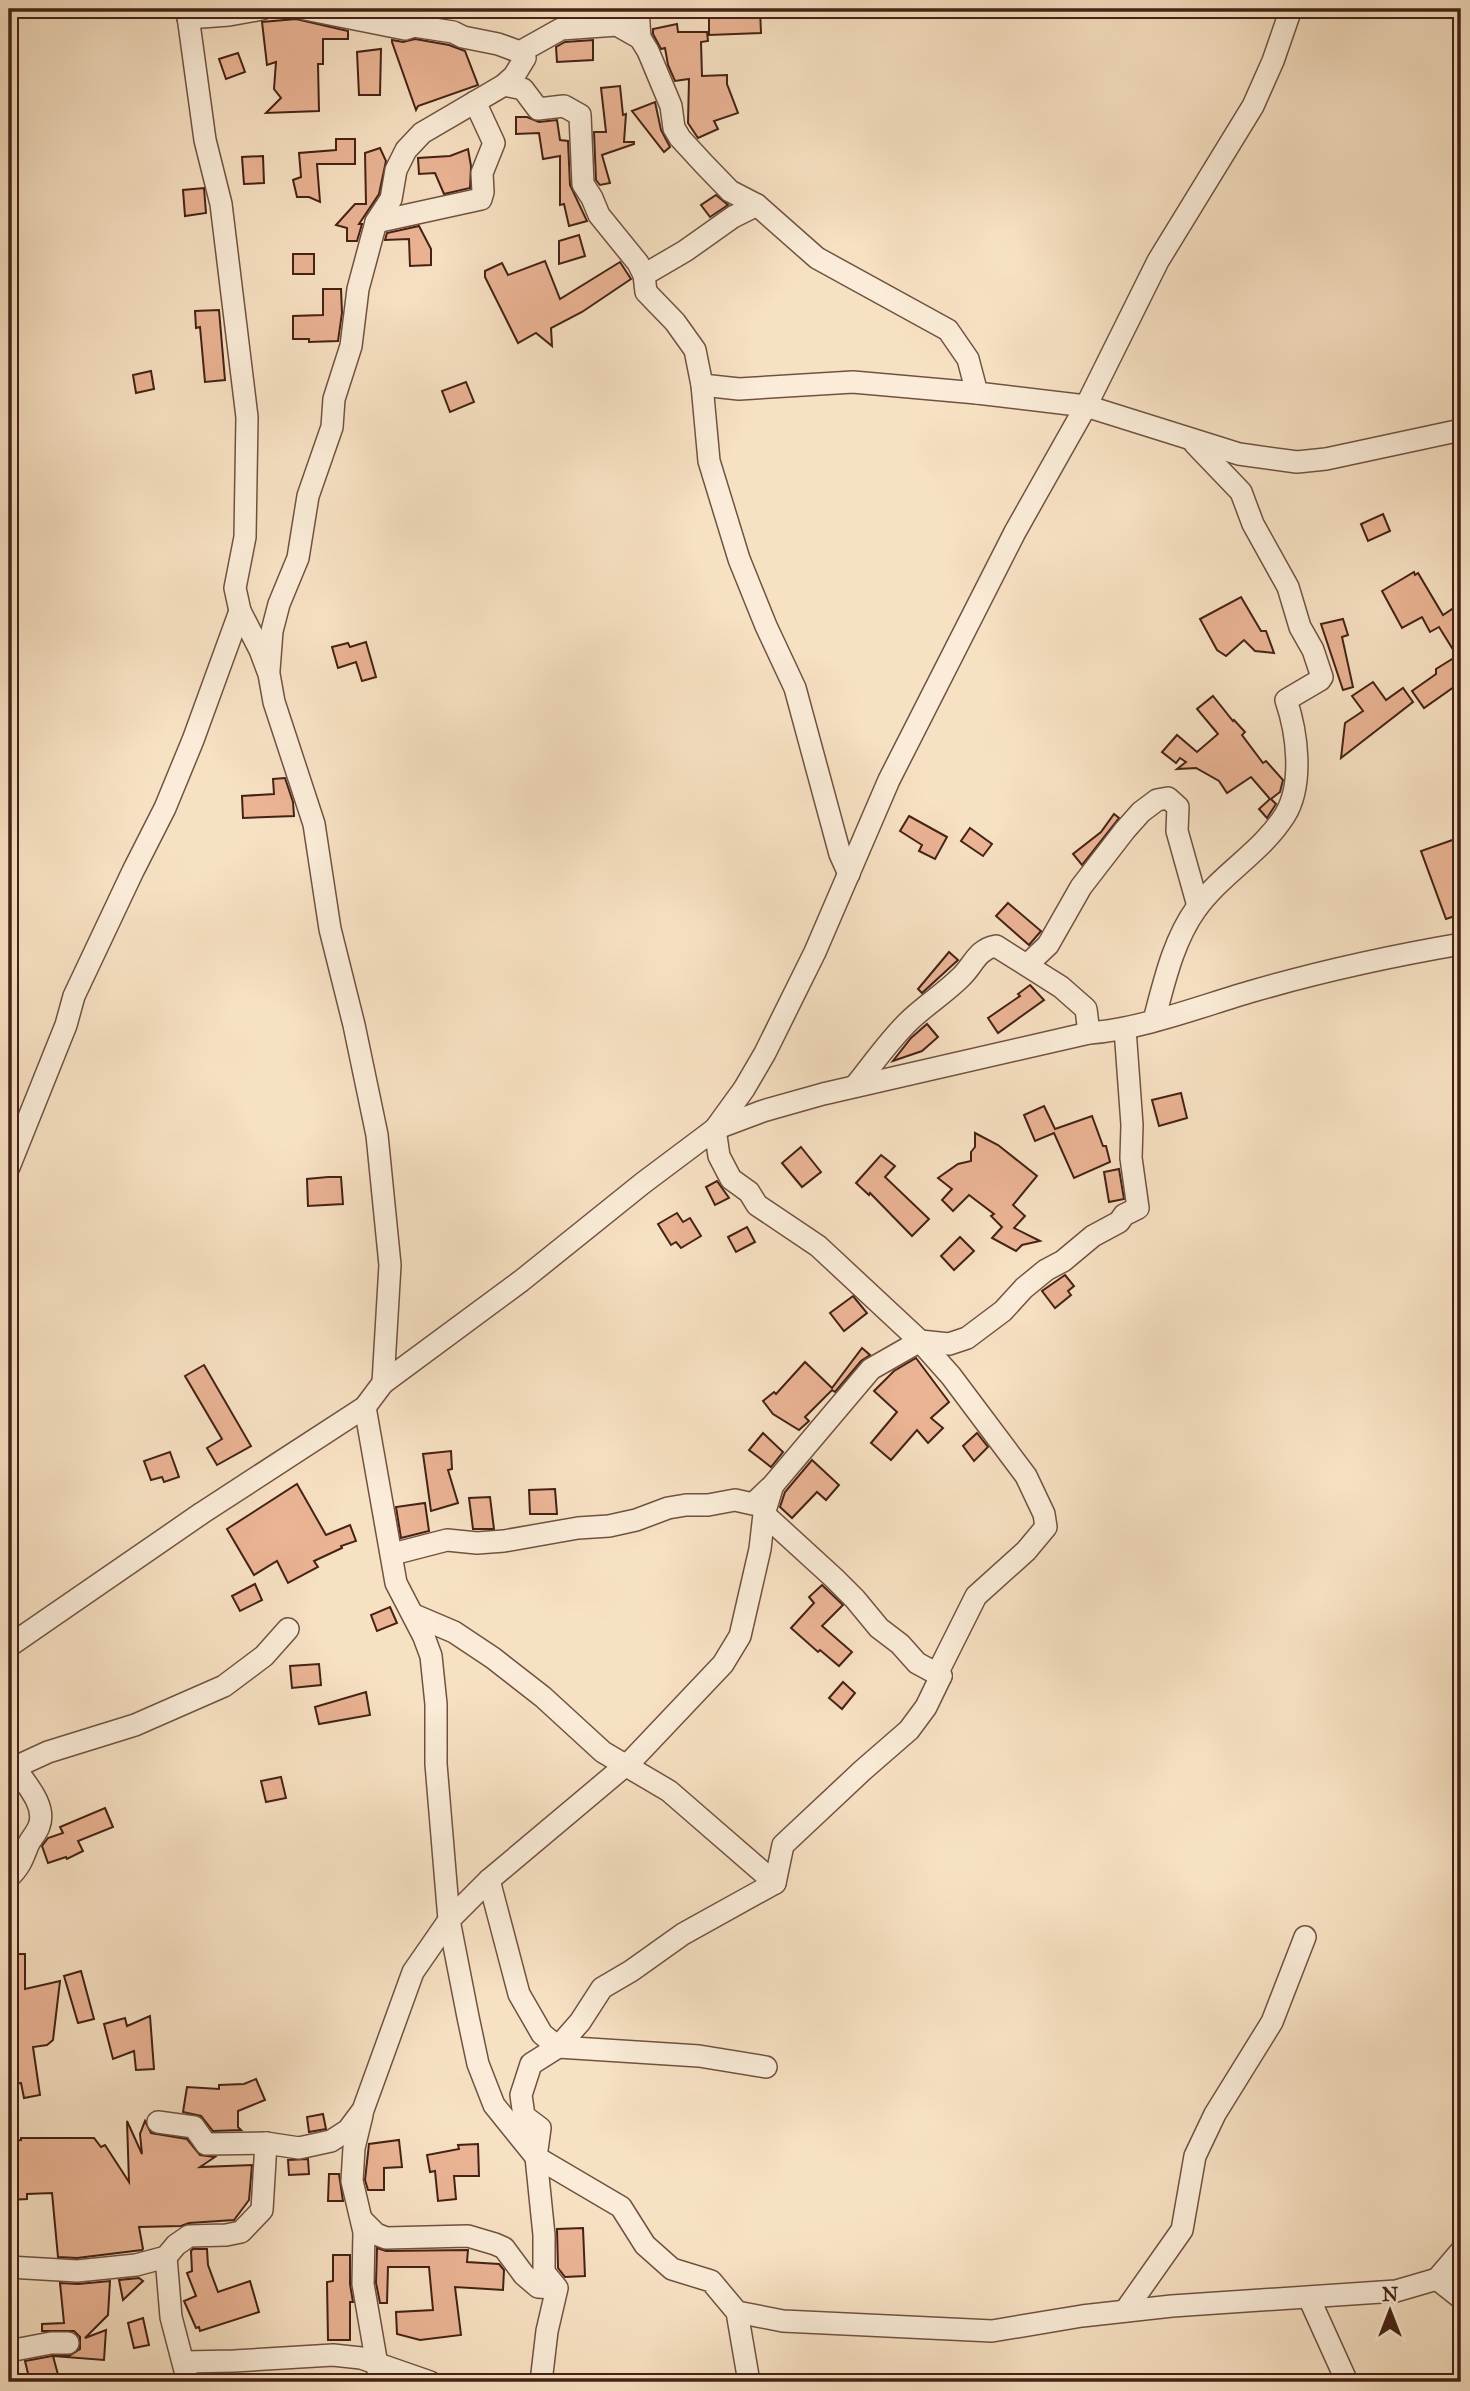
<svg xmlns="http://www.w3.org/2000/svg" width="1470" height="2391" font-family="'IM FELL Great Primer',serif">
<rect width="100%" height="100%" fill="#f7e1c3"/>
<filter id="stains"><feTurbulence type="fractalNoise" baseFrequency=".00286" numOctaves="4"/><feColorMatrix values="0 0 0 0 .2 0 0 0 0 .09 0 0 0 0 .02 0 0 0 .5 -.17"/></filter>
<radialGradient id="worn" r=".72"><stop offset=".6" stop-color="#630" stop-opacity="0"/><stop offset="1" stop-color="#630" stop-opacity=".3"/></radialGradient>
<!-- building -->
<g fill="#ebb495" stroke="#442215" stroke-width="2">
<polygon points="551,9 604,9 600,13 564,16"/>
<polygon points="709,9 760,9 761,33 709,35"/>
<polygon points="296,19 348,31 348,39 323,39 323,64 318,64 319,111 266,113 281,98 274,89 276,62 267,65 262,22"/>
<polygon points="677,24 678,32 707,32 708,41 701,42 702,76 727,75 727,84 738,113 714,121 718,129 698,138 688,123 689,79 675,81 668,65 665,48 661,49 653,34 653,29"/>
<polygon points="415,39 449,45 465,51 478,85 418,106 416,110 392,42 392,40 403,42"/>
<polygon points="593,40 593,60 557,62 556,47 565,42"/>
<polygon points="381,49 380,95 359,95 357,52"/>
<polygon points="238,53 245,72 226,79 219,59"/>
<polygon points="620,86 623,115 626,114 624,142 634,142 634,144 602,155 610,183 600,185 596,180 594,132 606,132 601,88"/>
<polygon points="655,102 661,130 670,147 664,152 632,111"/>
<polygon points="516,117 527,117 539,122 557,120 560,140 568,141 570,185 587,221 569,226 564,204 560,205 560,156 543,159 539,133 516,134"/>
<polygon points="336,139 355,139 355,164 317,164 320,202 309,197 297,197 293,180 301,177 299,153 336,150"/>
<polygon points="380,148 386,161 379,194 359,224 362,224 357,241 347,241 347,228 336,225 355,204 366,204 365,153"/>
<polygon points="468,149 471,166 470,188 444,194 435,173 419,174 418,158 450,156"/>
<polygon points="263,156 264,183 244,184 242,157"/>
<polygon points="204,188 206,213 185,216 183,190"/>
<polygon points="716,195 728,205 710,217 701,205"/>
<polygon points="419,226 431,249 431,265 410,266 409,239 385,240 387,233"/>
<polygon points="579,235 585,256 559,264 559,241"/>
<rect x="293" y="254" width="21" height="20"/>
<polygon points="545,261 560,299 620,262 631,279 582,312 551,328 552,346 536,333 518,343 485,277 485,271 502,263 508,275"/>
<polygon points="323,289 341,289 342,313 338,341 309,342 309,339 293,339 293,316 323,315"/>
<polygon points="219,310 225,380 205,382 200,327 196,328 195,311"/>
<polygon points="151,371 154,389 136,393 133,375"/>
<polygon points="466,382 474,402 450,412 442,391"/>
<polygon points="1383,514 1390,531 1368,541 1361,524"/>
<polygon points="1414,572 1415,575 1418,573 1443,615 1461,603 1461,682 1424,708 1412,691 1436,674 1436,669 1457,656 1439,627 1430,632 1422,617 1402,628 1382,591"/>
<polygon points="1241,597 1261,631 1266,631 1274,653 1255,651 1244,640 1226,656 1217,650 1200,619"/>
<polygon points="1343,619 1348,635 1342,637 1353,687 1343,690 1321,624"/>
<polygon points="366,642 376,677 362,681 356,662 338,668 332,647 348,643 350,647"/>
<polygon points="1373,682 1386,700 1403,688 1413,702 1341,758 1345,723 1363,711 1352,696"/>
<polygon points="1213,696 1233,721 1234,720 1245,732 1242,735 1263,763 1266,761 1283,780 1280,792 1271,799 1276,804 1267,818 1259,809 1270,799 1251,777 1227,793 1219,781 1196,768 1177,769 1186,762 1180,758 1176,763 1162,752 1177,735 1197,752 1218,734 1197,709"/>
<polygon points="285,778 293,802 294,816 243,818 242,796 274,794 273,779"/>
<polygon points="1114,814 1119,818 1082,865 1073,854 1101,832"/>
<polygon points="909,816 947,837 935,859 919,851 922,845 900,831"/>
<polygon points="970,828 992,844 983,856 961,841"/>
<polygon points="1461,837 1461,914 1446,919 1421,851"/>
<polygon points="1008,903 1041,931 1029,945 996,916"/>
<polygon points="949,952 958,960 922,993 918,989"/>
<polygon points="1030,985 1044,1000 998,1033 988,1018 1020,996 1018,994"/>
<polygon points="927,1024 938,1037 922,1051 893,1061 911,1038"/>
<polygon points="1181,1093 1187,1118 1159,1126 1152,1100"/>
<polygon points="1044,1106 1055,1129 1092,1116 1103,1146 1106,1146 1110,1162 1074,1178 1054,1133 1035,1141 1024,1115"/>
<polygon points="975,1133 998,1145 1037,1176 1013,1205 1025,1216 1014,1228 1040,1241 1022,1245 1016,1251 992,1238 1002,1227 991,1216 994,1214 969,1195 953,1211 942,1200 952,1189 938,1178 958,1164 971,1161 971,1152 975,1147"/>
<polygon points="801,1147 821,1172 802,1187 782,1163"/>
<polygon points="881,1155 895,1166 885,1177 929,1219 912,1236 870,1193 869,1195 856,1183"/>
<polygon points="1119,1169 1124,1199 1109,1202 1104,1172"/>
<polygon points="328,1177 341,1177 343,1204 308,1206 307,1179"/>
<polygon points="717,1181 729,1198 715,1205 706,1187"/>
<polygon points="677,1213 683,1222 690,1218 701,1236 681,1248 676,1242 671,1245 658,1224"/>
<polygon points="747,1227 755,1242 736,1252 728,1237"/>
<polygon points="960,1237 974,1251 954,1270 941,1256"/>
<polygon points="1065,1275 1074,1286 1068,1291 1071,1295 1055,1308 1042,1291"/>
<polygon points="853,1296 867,1313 844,1331 830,1313"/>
<polygon points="862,1348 870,1355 861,1361 835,1392 832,1390 805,1417 809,1421 799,1430 773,1414 763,1401 774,1392 776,1394 805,1362 832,1388"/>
<polygon points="916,1358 949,1402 931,1418 943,1428 928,1443 917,1430 891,1460 871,1443 897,1412 874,1391 894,1371"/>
<polygon points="204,1365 251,1446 217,1465 207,1448 222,1439 185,1376"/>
<polygon points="763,1433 783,1452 771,1467 749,1450"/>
<polygon points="977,1433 988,1447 974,1461 963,1446"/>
<polygon points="451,1451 452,1469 448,1470 458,1503 431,1511 423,1454"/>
<polygon points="170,1452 179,1477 164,1482 162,1477 151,1480 144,1461"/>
<polygon points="812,1460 839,1485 826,1500 817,1492 792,1518 780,1507 785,1492"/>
<polygon points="297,1484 326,1535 350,1525 356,1541 341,1546 342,1548 314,1561 318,1567 288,1583 277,1561 254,1575 227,1529"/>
<polygon points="555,1489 557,1514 530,1514 529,1490"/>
<polygon points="490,1497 494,1529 473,1529 469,1498"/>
<polygon points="425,1503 429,1531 401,1538 396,1507"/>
<polygon points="255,1584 262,1600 240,1611 232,1596"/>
<polygon points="822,1585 843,1605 822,1626 852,1652 839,1666 820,1650 818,1652 791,1628 814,1603 809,1597"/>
<polygon points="390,1607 397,1623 377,1631 371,1615"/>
<polygon points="319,1664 321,1685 292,1688 290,1666"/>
<polygon points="843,1682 855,1693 842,1709 829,1698"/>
<polygon points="366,1692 370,1715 319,1724 315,1707"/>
<polygon points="281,1777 286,1798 266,1802 261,1781"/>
<polygon points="105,1808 113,1827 78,1841 83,1851 67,1859 66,1857 48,1863 42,1846 48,1838 63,1833 60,1827"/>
<polygon points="9,1954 25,1954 25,1989 60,1981 53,2040 47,2045 33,2047 40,2095 24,2098 21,2083 9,2084"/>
<polygon points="81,1971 94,2019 78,2023 64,1976"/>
<polygon points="150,2016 154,2069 136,2070 134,2051 113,2059 104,2024 125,2018 127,2026"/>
<polygon points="256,2079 265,2100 238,2111 238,2127 241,2130 213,2131 201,2116 183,2112 187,2087 219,2089 219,2085 244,2084"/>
<polygon points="323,2114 326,2129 309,2132 307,2117"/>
<polygon points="127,2121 142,2154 140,2134 145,2121 151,2133 187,2139 200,2155 215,2157 200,2167 252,2165 249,2200 234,2220 189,2223 181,2226 139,2227 143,2249 142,2250 77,2258 58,2257 52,2193 27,2194 27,2199 9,2200 9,2141 21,2140 21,2138 94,2138 101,2147 105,2145 129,2182"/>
<polygon points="399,2140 402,2167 384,2168 384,2190 368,2190 365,2180 369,2144"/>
<polygon points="478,2144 479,2176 454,2176 456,2199 438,2201 435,2171 430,2172 427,2155 459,2149 458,2145"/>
<polygon points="308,2159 309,2174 289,2175 288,2160"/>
<polygon points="329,2174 339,2174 343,2201 328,2201"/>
<polygon points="583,2228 585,2276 565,2277 558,2268 557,2229"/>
<polygon points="377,2248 386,2251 468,2250 467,2262 499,2264 504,2270 503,2290 455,2287 461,2335 420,2340 397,2334 396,2312 433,2310 429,2267 388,2267 387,2303 380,2303 376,2283"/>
<polygon points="193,2249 207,2249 208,2265 218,2292 250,2281 259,2312 200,2331 199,2327 196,2328 184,2301 196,2296 187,2273 192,2271 191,2251"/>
<polygon points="333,2255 350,2255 350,2284 353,2302 350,2302 350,2340 328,2340 327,2282 333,2281"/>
<polygon points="139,2278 143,2281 123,2300 119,2280"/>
<polygon points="110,2281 108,2315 85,2338 106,2330 104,2360 53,2356 60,2382 30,2382 25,2361 52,2356 69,2356 80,2349 80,2337 74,2331 42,2331 42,2324 64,2323 60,2283 78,2284"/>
<polygon points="143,2318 149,2345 134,2348 128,2323"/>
</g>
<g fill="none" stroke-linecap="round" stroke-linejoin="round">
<defs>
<g id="minor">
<polyline points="187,9 205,140 221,204 247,417 245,537 235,588 240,611 260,650 269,674 274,702 314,824 330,929 354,1025 377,1135 390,1265 383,1383"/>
<polyline points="638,9 640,38"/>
<polyline points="188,18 229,15 262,9"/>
<polyline points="520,52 561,29 617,25 640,38 648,51 671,106 674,128 680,138 703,163 730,191 757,205 817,258 948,330 968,359 977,393 1086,406 1239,454 1297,462 1326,459 1461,430"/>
<polyline points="504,85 523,89 538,109 564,106 580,115 583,184 592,198 599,215 638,263 644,275 646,292 675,322 695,350 702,385 709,461 739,559 766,626 795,688 840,854 849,874"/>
<polyline points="376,222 481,199 483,192 482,173 494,143 475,102"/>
<polyline points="644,275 685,251 733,217 757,205"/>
<polyline points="702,385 739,389 853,382 977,393"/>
<polyline points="269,670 272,631 279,604 298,558 308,496 332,427 334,399 351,346 358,289 376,222 391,199 396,170 406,150 422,133 504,85 514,76 525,58 520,52 498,44 463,37 453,32 414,26 405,29 305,9"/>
<polyline points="1027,965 1048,945 1081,887 1125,830 1141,812 1157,800 1168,798 1178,807 1177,831 1198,906"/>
<path d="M1154 1020C1164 983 1173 941 1196 909 1221 874 1262 852 1285 815 1304 784 1297 732 1286 700L1320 680 1322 677 1313 650 1300 627 1288 587 1253 524 1241 492 1195 444"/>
<path d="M855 1086C872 1065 888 1042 907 1023 924 1006 944 994 961 977 973 966 977 949 996 946L1061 987 1086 1009 1089 1033"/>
<polyline points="9,1167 66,1025 74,996 133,871 165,808 193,740 240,611"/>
<polyline points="365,1407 396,1583 424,1637 431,1656 436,1704 436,1764 449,1920 468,2017 478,2064 494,2105 536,2157 544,2235 544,2272 557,2288 547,2331 541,2382"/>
<polyline points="764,1514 834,1578 855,1599 879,1628 900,1644 917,1663 941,1676"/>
<polyline points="393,1554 447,1540 477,1543 504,1541 578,1528 609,1526 636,1520 668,1508 686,1505 708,1505 735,1500 753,1504 773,1485 871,1369 920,1341 949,1344 967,1338 1003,1311 1024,1288 1046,1270 1063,1261 1093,1236 1119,1222 1124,1215 1138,1208 1131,1158 1132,1125 1125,1029"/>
<polyline points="414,1615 454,1632 493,1658 543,1697 603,1752 669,1791 775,1883"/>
<path d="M9 1646 202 1513 365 1407 383 1383 521 1281 643 1183 715 1129 763 1111 823 1094 1089 1033C1143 1029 1201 1006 1253 991 1322 971 1391 956 1461 944"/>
<polyline points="9,1770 48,1752 135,1725 224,1686 264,1656 288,1629"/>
<path d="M9 1877C20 1867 23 1858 28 1845 31 1838 37 1833 39 1826 47 1806 26 1784 15 1768"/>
<polyline points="489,1880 519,1994 542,2034 558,2047 699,2056 766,2067"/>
<polyline points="362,2115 354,2148 352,2181 364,2232 363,2284 380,2382"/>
<polyline points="158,2122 194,2127 206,2144 266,2143 299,2148 331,2141 348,2130 363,2110 413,1972 449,1920 489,1880 633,1759 723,1664 740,1636 760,1549 764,1514 772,1488"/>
<polyline points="362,2220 376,2234 386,2238 468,2236 495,2244 504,2248 524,2275 538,2287 553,2288"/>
<polyline points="166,2257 171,2317 188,2382"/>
<polyline points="9,2267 77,2271 136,2265 166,2257 176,2245 189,2236 226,2235 241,2232 262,2210 266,2143"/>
<polyline points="1437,2279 1461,2298"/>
<polyline points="1309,2298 1347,2382"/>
<polyline points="1125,2311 1182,2230 1195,2156 1215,2114 1272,2022 1305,1937"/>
<polyline points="737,2312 783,2321 992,2331 1082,2316 1172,2306 1396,2291 1437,2279 1461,2251"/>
<polyline points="9,2351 51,2343 68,2343"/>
<polyline points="184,2362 234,2361 333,2355 361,2358 430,2382"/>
<polyline points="749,2382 737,2312 711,2281 672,2269 645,2245 621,2207 536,2157 540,2128 524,2116 521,2095 531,2064 558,2047 580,2022 602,1988 631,1971 683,1934 775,1883 783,1845 863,1770 909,1730 926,1707 941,1676 939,1670 976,1596 1026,1551 1046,1527 1044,1514 1026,1476 951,1376 920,1341 832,1259 818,1246 757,1205 749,1192 731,1179 719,1156 715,1129 744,1089 765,1053 815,952 889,780 1015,532 1086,406 1158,261 1253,106 1273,61 1291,9"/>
</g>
</defs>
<!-- minor casing -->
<use href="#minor" stroke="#715240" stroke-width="24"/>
<!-- minor -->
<use href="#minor" stroke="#faecd8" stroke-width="21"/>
</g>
<!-- margin -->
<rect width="1470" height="2391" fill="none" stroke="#f7e1c3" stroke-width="35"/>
<rect x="10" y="10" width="1449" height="2370" fill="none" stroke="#442215" stroke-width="3.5"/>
<rect x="18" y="18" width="1435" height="2356" fill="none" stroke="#442215" stroke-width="2"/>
<!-- north arrow -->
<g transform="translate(1390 2311)" stroke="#faecd8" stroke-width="5" paint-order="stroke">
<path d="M0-5L12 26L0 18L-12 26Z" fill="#442215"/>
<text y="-10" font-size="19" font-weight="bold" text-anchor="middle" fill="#442215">N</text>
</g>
<rect width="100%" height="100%" filter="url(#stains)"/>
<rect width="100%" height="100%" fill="url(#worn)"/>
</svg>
